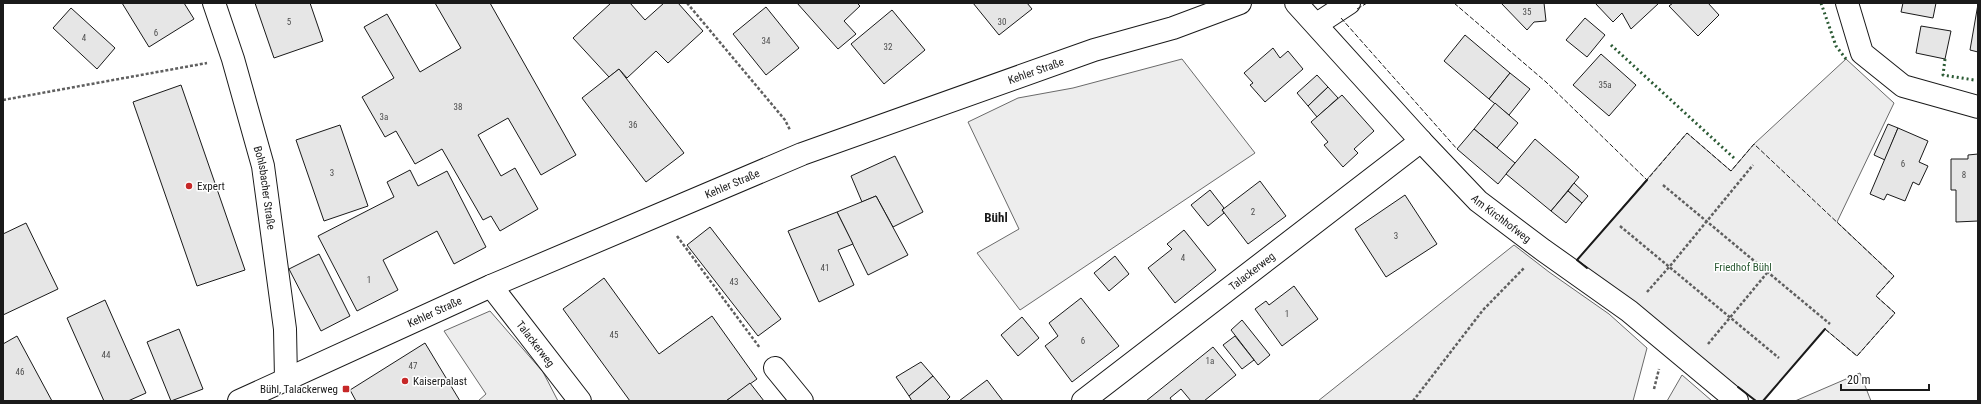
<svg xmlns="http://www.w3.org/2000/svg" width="1981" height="404" font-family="'Roboto Condensed',sans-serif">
<rect width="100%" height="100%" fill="#fff"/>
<!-- built -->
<g fill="#ededed" stroke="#6a6a6a">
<polygon points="1182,59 1255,153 1020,310 977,253 1019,229 968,122 1018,98 1073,88"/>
<polygon points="1846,59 1894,103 1837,222 1894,276 1876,296 1895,313 1857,356 1825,329 1763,401 1756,401 1577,260 1687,133 1731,171 1754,144"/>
<polygon points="1514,245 1549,272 1609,314 1647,348 1633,401 1318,401"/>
<polygon points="490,311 543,372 558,401 478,401 486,394 444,331"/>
<polygon points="1860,373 1871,401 1795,401"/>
<polygon points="1682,375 1704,394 1712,401 1667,401"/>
</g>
<!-- building -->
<g fill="#e6e6e6" stroke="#1a1a1a">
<polygon points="122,3 184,3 194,19 149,47"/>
<polygon points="255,3 310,3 323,41 274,58"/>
<polygon points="435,3 490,3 576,155 541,175 508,118 478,135 501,176 515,168 538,209 500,231 491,216 483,220 442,149 415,164 396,131 385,137 362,97 394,78 364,27 387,14 420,72 461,48"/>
<polygon points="611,3 630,3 645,20 664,3 678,3 703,31 668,63 656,51 627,78 619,69 609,77 573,38"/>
<polygon points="797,3 857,3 860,6 844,21 856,34 838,49"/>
<polygon points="973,3 1027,3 1032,9 999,35"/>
<polygon points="1501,3 1544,3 1546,21 1534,22 1527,30"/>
<polygon points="1595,3 1659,3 1631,29 1622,13 1613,22"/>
<polygon points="1673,3 1708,3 1719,15 1698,36 1669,6"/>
<polygon points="1903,3 1936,3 1933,18 1901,12"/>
<polygon points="1978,4 1978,52 1970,50"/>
<polygon points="766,7 799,48 766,75 733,34"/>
<polygon points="71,8 115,48 97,69 53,28"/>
<polygon points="892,10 925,50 884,84 851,44"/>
<polygon points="1585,18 1605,35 1587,57 1566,40"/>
<polygon points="1921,26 1951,31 1945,59 1916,53"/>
<polygon points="1465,35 1510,73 1489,99 1444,61"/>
<polygon points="1273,48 1280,58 1288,51 1303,69 1265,102 1250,85 1253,83 1244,73"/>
<polygon points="1601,54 1636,85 1609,116 1573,85"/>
<polygon points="619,69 684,153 646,182 582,98"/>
<polygon points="1510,73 1530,89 1509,115 1489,99"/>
<polygon points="1317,75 1328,87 1308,106 1297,93"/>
<polygon points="181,85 245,270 197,286 133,102"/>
<polygon points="1328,87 1338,98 1317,117 1308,106"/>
<polygon points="1342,95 1374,131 1354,149 1358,153 1343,167 1324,145 1328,142 1311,122"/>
<polygon points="1495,103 1518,123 1497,148 1474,129"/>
<polygon points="1888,124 1898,128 1885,160 1874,155"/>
<polygon points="340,125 368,206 324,221 296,140"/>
<polygon points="1898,128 1928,141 1919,162 1928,166 1919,185 1913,182 1905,201 1887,194 1884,200 1870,194"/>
<polygon points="1474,129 1515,163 1498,184 1457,149"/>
<polygon points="1535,139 1579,177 1551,211 1506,174"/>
<polygon points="1978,154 1978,221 1956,222 1956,190 1951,190 1951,159 1968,159 1968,155"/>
<polygon points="895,156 923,212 893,227 876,196 862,202 851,176"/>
<polygon points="410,170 418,186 447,171 486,247 454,264 437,231 383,260 398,290 357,311 318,236 394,197 387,182"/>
<polygon points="1260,181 1286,216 1248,244 1222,210"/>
<polygon points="1574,183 1588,196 1582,203 1568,191"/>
<polygon points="1210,190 1224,208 1222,210 1224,213 1208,226 1191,205"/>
<polygon points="1568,191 1582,203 1566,223 1551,211"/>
<polygon points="1405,195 1437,244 1386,277 1355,229"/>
<polygon points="876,196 908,255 868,275 837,212"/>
<polygon points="837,212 853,244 838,250 854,285 819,302 788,231"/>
<polygon points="26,223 58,289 3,315 3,234"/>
<polygon points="710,227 781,319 758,336 687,245"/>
<polygon points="1184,230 1216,270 1175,303 1148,268 1172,249 1167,244"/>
<polygon points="319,254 350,316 321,331 289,269"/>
<polygon points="1115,256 1129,274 1109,291 1094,273"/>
<polygon points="604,278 659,354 712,316 757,379 726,401 630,401 563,309"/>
<polygon points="1294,286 1318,319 1282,346 1255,309 1266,301 1269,305"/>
<polygon points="1081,298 1119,346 1072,382 1045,346 1058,336 1049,323"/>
<polygon points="105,300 146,393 128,401 104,401 67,318"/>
<polygon points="1022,317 1039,338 1018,356 1001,335"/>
<polygon points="1242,320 1270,355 1258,365 1231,330"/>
<polygon points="179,329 203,389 171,401 147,342"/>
<polygon points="17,336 52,401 3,401 3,344"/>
<polygon points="1235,336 1254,360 1242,369 1223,345"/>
<polygon points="425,343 460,401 356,401 350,390"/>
<polygon points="1213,347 1236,375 1204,401 1191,401 1181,389 1170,398 1172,401 1146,401"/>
<polygon points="921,362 933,376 909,396 896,377"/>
<polygon points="933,376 950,397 946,401 912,401 909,396"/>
<polygon points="987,380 1003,401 959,401"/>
<polygon points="750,383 764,401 726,401"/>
</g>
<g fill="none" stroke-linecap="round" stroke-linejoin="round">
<defs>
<g id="minor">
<path id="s1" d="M214 3 233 59 263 166 285 329 286 379"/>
<path id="s2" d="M1296 3 1421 141 1478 201 1543 250 1629 311 1737 401"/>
<polyline points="1847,3 1862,53 1903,86 1978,107"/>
<polyline points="1317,24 1349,3"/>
<path id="s3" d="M491 286 580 401"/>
<polyline points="775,368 802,401"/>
<path id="s4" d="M1083 401 1421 141"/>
</g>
<g id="major">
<path id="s5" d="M239 401 491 286 802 154 1094 50 1173 28 1240 3"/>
</g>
</defs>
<!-- minor casing -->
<use href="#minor" stroke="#1a1a1a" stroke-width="24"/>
<!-- major casing -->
<use href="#major" stroke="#1a1a1a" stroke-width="24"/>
<!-- path -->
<g stroke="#5f5f5f" stroke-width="2.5" stroke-dasharray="3 2" stroke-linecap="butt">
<polyline points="687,3 785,120 790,130"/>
<polyline points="3,100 207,63"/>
<polyline points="1663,185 1830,324"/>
<polyline points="1620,226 1779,358"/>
<polyline points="677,236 760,348"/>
<polyline points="1647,292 1670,266 1753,165"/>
<polyline points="1708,344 1767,273"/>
<polyline points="1654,389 1659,369"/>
<polyline points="1413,401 1483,310 1524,268"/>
</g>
<!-- minor -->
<use href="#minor" stroke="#fff" stroke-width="22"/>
<!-- major -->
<use href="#major" stroke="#fff" stroke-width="22"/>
<!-- hedge -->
<g stroke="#2b5a34" stroke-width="3" stroke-dasharray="2 3" stroke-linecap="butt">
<polyline points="1821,3 1836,46 1846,59"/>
<polyline points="1611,45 1734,158"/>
<polyline points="1945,59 1943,75 1974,80"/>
</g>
<!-- fence -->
<g stroke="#1a1a1a" stroke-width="1" stroke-dasharray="5 2" stroke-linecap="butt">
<polyline points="1454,3 1546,82 1647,180 1687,133 1731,171 1754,144 1894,276 1876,296 1895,313 1857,356 1825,329"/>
<polyline points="1357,9 1367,3"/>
<polyline points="1341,18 1457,149"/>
</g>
<!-- wall -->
<g stroke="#1a1a1a" stroke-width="2">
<polyline points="1587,268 1577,260 1647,180"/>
<polyline points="1738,387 1756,401"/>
<polyline points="1763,401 1825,329"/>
</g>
</g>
<!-- markers -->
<g fill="#c62828" stroke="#fff" stroke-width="1.5">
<circle cx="189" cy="186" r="4"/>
<circle cx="405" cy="381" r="4"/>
<rect x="342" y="385" width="8" height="8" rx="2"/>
</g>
<g text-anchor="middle" stroke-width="3" stroke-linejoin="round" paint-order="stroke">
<!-- number labels -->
<g font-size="9" fill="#4d4d4d">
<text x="1527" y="15">35</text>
<text x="289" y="25">5</text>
<text x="1002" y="25">30</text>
<text x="156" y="36">6</text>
<text x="84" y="41">4</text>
<text x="766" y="44">34</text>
<text x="888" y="50">32</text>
<text x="1605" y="88">35a</text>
<text x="458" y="110">38</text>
<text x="384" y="120">3a</text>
<text x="633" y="128">36</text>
<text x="1903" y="167">6</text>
<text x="332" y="176">3</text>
<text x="1964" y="178">8</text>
<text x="1253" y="215">2</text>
<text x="1396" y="239">3</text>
<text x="1183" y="261">4</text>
<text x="825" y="271">41</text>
<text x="369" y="283">1</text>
<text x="734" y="285">43</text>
<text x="1287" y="317">1</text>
<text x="614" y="338">45</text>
<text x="1083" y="344">6</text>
<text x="106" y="358">44</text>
<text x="1210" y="364">1a</text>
<text x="413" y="369">47</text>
<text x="20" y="375">46</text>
</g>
<!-- street labels -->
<g font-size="11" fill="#1a1a1a" stroke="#fff">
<text dy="4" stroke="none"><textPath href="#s5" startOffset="863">Kehler Straße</textPath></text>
<text dy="4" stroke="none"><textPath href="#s5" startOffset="539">Kehler Straße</textPath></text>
<text dy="4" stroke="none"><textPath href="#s1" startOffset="192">Bohlsbacher Straße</textPath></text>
<text dy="4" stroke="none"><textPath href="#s2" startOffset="298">Am Kirchhofweg</textPath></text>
<text dy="4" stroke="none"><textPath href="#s4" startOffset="213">Talackerweg</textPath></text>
<text dy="4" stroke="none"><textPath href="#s5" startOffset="215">Kehler Straße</textPath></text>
<text dy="4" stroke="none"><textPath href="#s3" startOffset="73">Talackerweg</textPath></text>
</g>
<!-- poi labels -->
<g font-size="11" fill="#1a1a1a" stroke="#fff" text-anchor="start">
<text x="197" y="190">Expert</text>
<text x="413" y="385">Kaiserpalast</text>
<text x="338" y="393" text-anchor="end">Bühl, Talackerweg</text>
</g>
<!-- park labels -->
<g font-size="11" fill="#2b5a34" stroke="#fff">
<text x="1743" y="271">Friedhof Bühl</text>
</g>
<!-- quarter labels -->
<g font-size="13" font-weight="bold" fill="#1a1a1a" stroke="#fff">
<text x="996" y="222">Bühl</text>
</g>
</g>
<!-- border -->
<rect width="1981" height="404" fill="none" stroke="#1a1a1a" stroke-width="8"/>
<!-- scale -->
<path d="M1841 384v6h88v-6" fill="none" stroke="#1a1a1a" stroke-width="2"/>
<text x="1847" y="384" font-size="12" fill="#1a1a1a" stroke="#ffffff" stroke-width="3" paint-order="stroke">20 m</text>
</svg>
